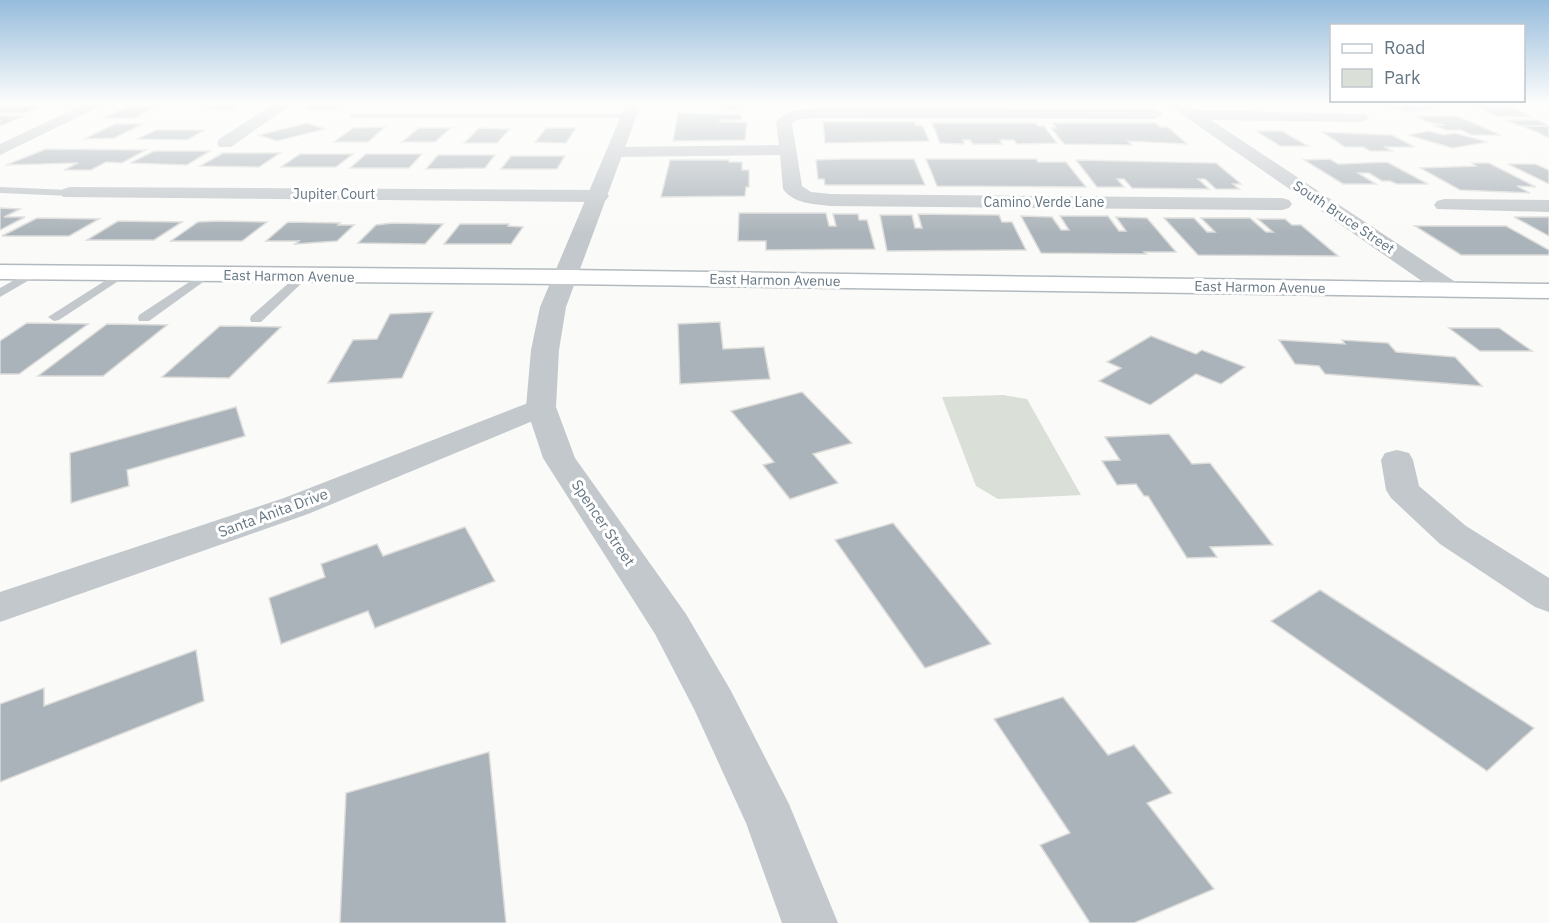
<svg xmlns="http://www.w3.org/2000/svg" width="1549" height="923" font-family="'IBM Plex Sans',sans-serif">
<rect width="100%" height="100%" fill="#fafaf8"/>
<!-- green -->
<polygon fill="#dadfd7" points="1003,395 1027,399 1081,495 998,499 976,486 942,397"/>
<!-- building -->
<g fill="#aab3b9" stroke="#dcdcda" stroke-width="1.5">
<polygon points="214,104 242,104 234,109 205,109"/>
<polygon points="313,104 341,104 333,110 304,110"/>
<polygon points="711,104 753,104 732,110"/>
<polygon points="1380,104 1423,104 1438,109 1408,112"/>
<polygon points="1471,104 1512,106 1531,117 1496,116"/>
<polygon points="0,106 43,106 25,113 0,113"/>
<polygon points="128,106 158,106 134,118 103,118"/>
<polygon points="678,113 741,115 741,120 720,120 720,122 747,122 745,140 673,141"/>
<polygon points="0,116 24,116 0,126"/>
<polygon points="1415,116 1457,116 1501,135 1472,135 1461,130 1446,130 1433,125 1445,125 1427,122"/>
<polygon points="1506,120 1538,120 1549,126 1520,126"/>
<polygon points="823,122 914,122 916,125 923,126 929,141 825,143"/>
<polygon points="307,123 325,129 277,141 259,135"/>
<polygon points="932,123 1036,123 1038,126 1044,126 1057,143 1017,144 1014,140 1000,140 1002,144 973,144 970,140 963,140 964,144 940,143"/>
<polygon points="1053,123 1156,123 1160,127 1168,127 1187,144 1128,141 1132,145 1064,144 1051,128 1056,128"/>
<polygon points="115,124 143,124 114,138 84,139"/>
<polygon points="1521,126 1549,126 1549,138 1537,132"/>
<polygon points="385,127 368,142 334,142 353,128"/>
<polygon points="419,128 451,128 435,142 402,142"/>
<polygon points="479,128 510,129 497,143 464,143"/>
<polygon points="546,128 576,128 566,143 535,142"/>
<polygon points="156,130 205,130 187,140 137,139"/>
<polygon points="1256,131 1282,131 1308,146 1280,146"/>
<polygon points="1429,131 1443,135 1455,133 1488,142 1452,148 1408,135"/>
<polygon points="1322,132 1392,135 1415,147 1385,147 1392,151 1370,151 1363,147 1345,147"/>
<polygon points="46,149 146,150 122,163 106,162 91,170 64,170 78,163 6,165"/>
<polygon points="154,151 210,151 187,165 130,163"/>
<polygon points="223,153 280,153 259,167 200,166"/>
<polygon points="300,154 353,154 336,167 281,167"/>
<polygon points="366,154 422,154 409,168 350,168"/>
<polygon points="438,155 495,155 485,168 426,169"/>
<polygon points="511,156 565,156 557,169 501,169"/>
<polygon points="842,159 914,159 925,185 825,185 824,179 818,179 816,160"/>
<polygon points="926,159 1036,159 1038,162 1066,162 1086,187 937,186"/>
<polygon points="1330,159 1338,164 1387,162 1428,184 1397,184 1390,181 1382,181 1369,173 1358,173 1376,184 1343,184 1304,160"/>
<polygon points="670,160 729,160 729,162 742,162 742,170 749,170 749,187 746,187 745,196 661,197"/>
<polygon points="1076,160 1216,163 1241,184 1233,184 1239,189 1216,189 1205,179 1198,179 1209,189 1132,188 1124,179 1117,179 1124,187 1097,187"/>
<polygon points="1472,163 1489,163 1536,187 1517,186 1530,193 1460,190 1420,168 1476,166"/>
<polygon points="1508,164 1535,164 1549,170 1549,184"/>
<polygon points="0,208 20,209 4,217 25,217 0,230"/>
<polygon points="739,213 826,213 829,226 836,226 833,214 858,214 859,220 867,220 875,249 766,250 766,241 738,241"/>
<polygon points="918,214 999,215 1002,222 1012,222 1026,250 887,251 880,215 912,215 915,228 922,228"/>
<polygon points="1021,216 1052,217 1061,230 1069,230 1060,216 1108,216 1119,231 1126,231 1116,217 1147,218 1176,252 1144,252 1146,254 1041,253"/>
<polygon points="1514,217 1549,217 1549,236"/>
<polygon points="37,218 99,219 69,236 2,236"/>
<polygon points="1164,218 1194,218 1207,232 1215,232 1201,218 1250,218 1266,232 1273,232 1258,219 1285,219 1292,225 1301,225 1338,256 1198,255"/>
<polygon points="118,221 182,222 154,240 87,240"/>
<polygon points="198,222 218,221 267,222 242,241 171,241"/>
<polygon points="288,222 340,223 338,225 354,225 337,241 295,244 299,241 266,241"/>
<polygon points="392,223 443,224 425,244 358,243 376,225"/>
<polygon points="460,224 509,224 508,226 523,227 511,244 444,244"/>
<polygon points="1415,226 1506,226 1549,250 1549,255 1461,255"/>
<polygon points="433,312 402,378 328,383 353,340 377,339 390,314"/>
<polygon points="720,322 723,349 764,347 770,379 680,384 678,324"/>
<polygon points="27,323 88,324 19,374 0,374 0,341"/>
<polygon points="107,324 167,325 103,376 38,376"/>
<polygon points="220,326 281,327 229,378 162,377"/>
<polygon points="1449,328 1499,328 1532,351 1480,351"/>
<polygon points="1151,336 1196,354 1202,350 1245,367 1221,384 1196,374 1150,405 1099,381 1121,368 1107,362"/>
<polygon points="1279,340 1345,344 1342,340 1388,343 1396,352 1455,357 1482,386 1325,374 1319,366 1295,364"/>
<polygon points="802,392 852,443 813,454 838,483 790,499 763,465 774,462 731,411"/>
<polygon points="236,407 245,436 127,470 129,486 71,503 70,453"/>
<polygon points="1169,434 1192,464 1210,463 1273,545 1210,547 1217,557 1187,558 1148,496 1144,496 1136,484 1117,485 1102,461 1120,460 1105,437"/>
<polygon points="893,523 991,644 925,668 835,540"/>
<polygon points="465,527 495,581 375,628 368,611 281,644 269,598 325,577 321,564 377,544 383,556"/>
<polygon points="1320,590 1534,728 1487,771 1271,621"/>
<polygon points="196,650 204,701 0,782 0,704 44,688 44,706"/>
<polygon points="1063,697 1108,755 1134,745 1172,793 1147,803 1214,889 1134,923 1090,923 1040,845 1070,833 994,719"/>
<polygon points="489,752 506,923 340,923 346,793"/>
</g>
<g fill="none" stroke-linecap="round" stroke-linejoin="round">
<defs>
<polygon id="secondary" points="0,265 566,270 1549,284 1549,298 566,284 0,279"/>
</defs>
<!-- secondary casing -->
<use href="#secondary" stroke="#b3babf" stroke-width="3"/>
<!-- service -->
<g fill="#c3c8cc" fill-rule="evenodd">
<polygon points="351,114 629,114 633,116 629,118 351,118"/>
<polygon points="0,187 70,190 75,193 70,196 0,193"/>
<polygon points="34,269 38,271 38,275 0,297 0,288"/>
<polygon points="122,270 128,274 126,276 59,320 54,321 48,317"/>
<polygon points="206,271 210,273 210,277 149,321 139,321 138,318 139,315"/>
<polygon points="303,272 309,276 307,278 261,322 251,322 250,319 251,316 299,274"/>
</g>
<!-- minor -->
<g fill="#c3c8cc" fill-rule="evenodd">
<polygon points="85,104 105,104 0,155 0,144"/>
<polygon points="274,104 292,104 231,147 219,147 217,143 219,139"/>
<polygon points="1170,104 1187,104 1197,110 1366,114 1369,117 1366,120 1361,122 1211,120 1460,285 1463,290 1460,295 1451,297 1442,295 1187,118"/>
<path d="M817 108 1155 109 1163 114 1155 119 817 118 796 120 792 123 802 186 811 192 831 194 1282 198 1289 200 1292 204 1289 208 1282 210 831 206C814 204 794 204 783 189L780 155 616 157 610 156 607 152 610 148 616 147 779 145 776 122C787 109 802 110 817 108Z"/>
<polygon points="70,187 599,190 606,192 609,196 606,200 599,202 63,197 60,193 63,189"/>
<polygon points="1444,199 1549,200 1549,212 1437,209 1434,205 1437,201"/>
<polygon points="541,398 552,401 556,407 552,413 308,514 0,622 0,592 284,498"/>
<polygon points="1397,450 1409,453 1413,460 1419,486 1466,526 1549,578 1549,612 1535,607 1440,544 1391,498 1386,490 1381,460 1385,453"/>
</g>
<!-- tertiary -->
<polygon fill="#c3c8cc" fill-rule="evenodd" points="626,104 641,104 566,307 559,350 556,407 575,458 686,614 731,691 789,804 838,923 782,923 746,823 694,709 655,634 543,458 526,407 531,350 540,307"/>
<!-- secondary -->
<use href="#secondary" fill="#fff" fill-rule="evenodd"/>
</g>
<!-- sky -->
<linearGradient id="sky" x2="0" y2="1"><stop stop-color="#96bcdc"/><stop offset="0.44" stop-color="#fdfdfc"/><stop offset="1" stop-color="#fdfdfc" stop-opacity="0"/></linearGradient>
<rect width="1549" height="234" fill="url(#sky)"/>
<g text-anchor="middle" stroke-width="6" stroke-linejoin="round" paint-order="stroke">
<!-- far-street labels -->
<g font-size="14" fill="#657683" stroke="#fff">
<text x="334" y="199">Jupiter Court</text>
<text x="1044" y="207">Camino Verde Lane</text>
<text transform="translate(1344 217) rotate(34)" y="5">South Bruce Street</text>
<text transform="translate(289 276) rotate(1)" y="5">East Harmon Avenue</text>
<text transform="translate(775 280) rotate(1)" y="5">East Harmon Avenue</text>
<text transform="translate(1260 287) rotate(1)" y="5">East Harmon Avenue</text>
</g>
<!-- street labels -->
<g font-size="15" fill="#657683" stroke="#fff">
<text transform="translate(273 513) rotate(-20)" y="5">Santa Anita Drive</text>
<text transform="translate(603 523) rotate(56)" y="5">Spencer Street</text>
</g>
</g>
<!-- legend -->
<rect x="1330" y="24" width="195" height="78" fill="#ffffff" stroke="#c1c8cd" stroke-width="1.5"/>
<rect x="1342" y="44" width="30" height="9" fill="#ffffff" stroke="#c1c8cd" stroke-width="1.5"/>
<text x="1384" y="54" font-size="18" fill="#657683">Road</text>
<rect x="1342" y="69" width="30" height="18" fill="#dadfd7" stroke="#c1c8cd" stroke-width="1.5"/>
<text x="1384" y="84" font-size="18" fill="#657683">Park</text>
</svg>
